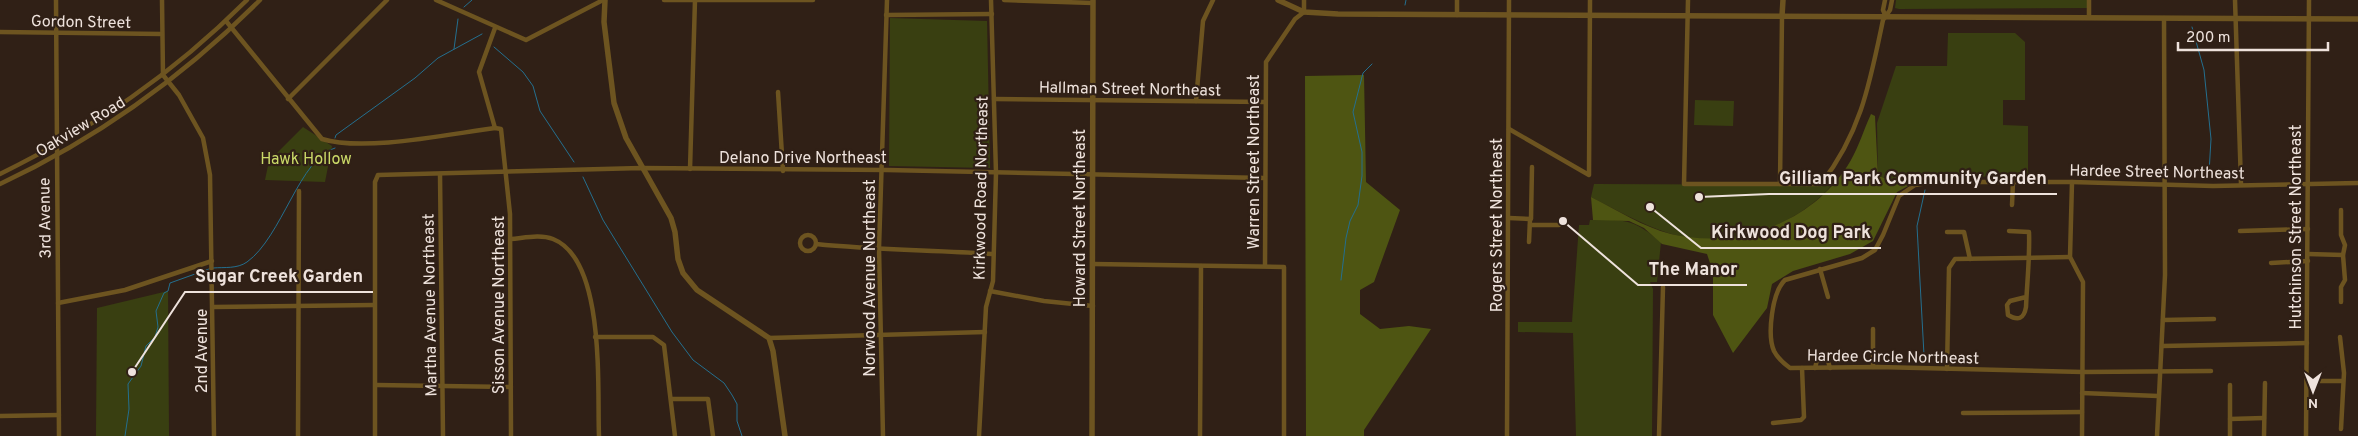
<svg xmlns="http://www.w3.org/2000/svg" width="2358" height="436" font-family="Overpass,sans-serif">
<rect width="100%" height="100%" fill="#302016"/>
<!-- green -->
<g fill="#393f11">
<polygon points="1896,0 2087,0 2087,8 1899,9 1895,8"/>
<polygon points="890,18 987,21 990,168 889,166"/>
<polygon points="1948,33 2015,33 2025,42 2025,100 2003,100 2003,125 2028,126 2028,176 1950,177 1920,174 1895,180 1878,176 1877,123 1896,66 1947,66"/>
<polygon points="1695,100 1734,101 1733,126 1694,125"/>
<polygon points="303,127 332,146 325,182 265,180 269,161"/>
<path d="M1594 184 1832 185C1794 229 1724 251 1668 233 1641 224 1616 210 1591 197Z"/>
<path d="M1590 220C1625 220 1632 218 1661 242L1657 282H1650L1653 289 1652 436H1576L1573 333 1518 332V322H1572L1579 225H1589Z"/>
<polygon points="168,291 169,436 96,436 97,308"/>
</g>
<!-- forest -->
<g fill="#4e5512">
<polygon points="1364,75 1366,182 1400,210 1374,282 1360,290 1360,314 1380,329 1409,326 1431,329 1364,430 1364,436 1306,436 1305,76"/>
<path d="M1871 114 1875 116 1878 176 1910 185 1897 192 1873 241 1850 254 1793 271 1772 284 1767 308 1733 353 1713 315V272L1707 254 1662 244 1644 228 1629 221 1593 220 1591 197C1617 210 1643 227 1671 234 1739 250 1815 222 1851 160 1859 146 1864 129 1871 114Z"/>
</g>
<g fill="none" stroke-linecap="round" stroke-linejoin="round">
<!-- stream -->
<g stroke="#246f8f" stroke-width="1">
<polyline points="1405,5 1406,0"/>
<polyline points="464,7 472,0"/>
<polyline points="2192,27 2204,70 2211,139 2209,173"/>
<polyline points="494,47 523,72 533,86 540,111 574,162"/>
<polyline points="454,49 458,19"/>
<polyline points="335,138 336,135 415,78 438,58 482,34"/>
<polyline points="583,177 603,220 672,332 693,360 724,383 732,395 737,404 737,421 742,436"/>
<path d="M213 268C225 267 237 269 247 262 282 237 300 157 335 148"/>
<polyline points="1341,280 1346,238 1350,221 1358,205 1362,176 1362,152 1353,112 1363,73 1372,64"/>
<polyline points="1924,355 1917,226 1925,190"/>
<polyline points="125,436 129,409 128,384 141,366 146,346 155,337 158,327 156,311 164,293 168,291 170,283 209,269"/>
</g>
<!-- minor -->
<g stroke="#6d5420" stroke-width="4.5">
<polyline points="56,0 59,436"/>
<polyline points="162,0 163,75 179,95 203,138 210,175 214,436"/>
<polyline points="436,0 526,40 603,0"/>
<polyline points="664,0 813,0"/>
<polyline points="1004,0 1093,3"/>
<polyline points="1457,0 1457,15"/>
<path d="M1688 0 1684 184H1821C1861 133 1870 82 1883 20L1890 10 1892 0"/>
<polyline points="1885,0 1883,10 1886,17"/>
<polyline points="2235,0 2241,184"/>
<polyline points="886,15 992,14"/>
<polyline points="2089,17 2089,0"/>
<path d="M226 21 322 139C365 152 449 134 495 128"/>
<polyline points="495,28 479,72 495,128 501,129 510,214 511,436"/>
<polyline points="0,32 162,34"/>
<polyline points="778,92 783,171"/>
<polyline points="288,99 387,0"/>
<polyline points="994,99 1265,102"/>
<polyline points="1196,101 1203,21 1213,0"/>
<polyline points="1509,129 1589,175 1590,0"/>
<polyline points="690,169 695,0"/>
<path d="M0 174C95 127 172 75 247 0"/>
<polyline points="440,174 443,436"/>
<polyline points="2072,182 2070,257 2083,282 2082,436"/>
<path d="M0 184C98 138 184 76 260 0"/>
<polyline points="1780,184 1782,16"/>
<polyline points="2012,205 2013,182"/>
<polyline points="1509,218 1531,219 1532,167"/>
<polyline points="1530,225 1559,225"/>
<path d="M2009 231 2029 232C2030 257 2027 282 2026 307 2024 319 2018 321 2008 315L2007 305 2010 301 2026 297"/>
<polyline points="2240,231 2308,229"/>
<polyline points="1947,232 1964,232 1970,259"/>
<circle cx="808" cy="243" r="8"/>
<path d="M511 239C524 238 540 234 553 239 606 260 597 389 599 436"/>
<polyline points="1529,242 1530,219"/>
<path d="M816 244C874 250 934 250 992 254"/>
<polyline points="2308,254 2343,255"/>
<polyline points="2271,263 2308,261"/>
<polyline points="1093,264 1284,267 1284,436"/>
<polyline points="1265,266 1266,62 1295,19 1304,12 1304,0"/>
<polyline points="1820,269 1828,297"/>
<polyline points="990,291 1044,301 1093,306"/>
<polyline points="2341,302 2341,287 2345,280 2343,255 2345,245 2341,235 2341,210"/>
<polyline points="58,303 125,290 212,261"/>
<polyline points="213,307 374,305"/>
<polyline points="2163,320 2214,319"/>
<polyline points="1873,329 1873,367"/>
<polyline points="595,337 653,337 664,345 675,436"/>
<polyline points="2340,337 2344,373 2341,429"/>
<polyline points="769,338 985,332"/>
<polyline points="2162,346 2307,343"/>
<polyline points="1815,368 1817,360 1828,361 1830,368"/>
<polyline points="1947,369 1949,268 1955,259 2070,257"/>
<path d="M2211 371 2083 372 1878 367 1790 368C1783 363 1778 359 1774 351 1767 335 1772 292 1785 280L1862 258 1875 250 1883 235 1899 196 1915 185 1934 182H2072L2213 186 2358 183"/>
<polyline points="2307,381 2343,381"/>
<polyline points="376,385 511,387"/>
<polyline points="2082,393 2158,396"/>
<polyline points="671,399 708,399 713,436"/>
<polyline points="1963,413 2082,412"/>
<polyline points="0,416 59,415"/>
<polyline points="2230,419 2264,418"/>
<polyline points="1773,423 1801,420 1804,417 1802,368"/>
<polyline points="298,436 299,191"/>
<polyline points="375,436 375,182 378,175 641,168 887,170 1264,178"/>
<polyline points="883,436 879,248 887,0"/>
<polyline points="979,436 986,307 993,281 996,173 991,0"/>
<polyline points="1200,436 1201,266"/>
<polyline points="1507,436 1509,0"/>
<polyline points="1659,436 1663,287"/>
<polyline points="2157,436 2165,275 2164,18"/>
<polyline points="2230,436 2230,385"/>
<polyline points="2264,436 2265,383"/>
<polyline points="2306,436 2309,0"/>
</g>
<!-- tertiary -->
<g stroke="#6d5420" stroke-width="5.5">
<polyline points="605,0 604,22 614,103 626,138 671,218 675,232 678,259 683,273 697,290 769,338 773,351 785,436"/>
<polyline points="1278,0 1304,12 1338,14 2358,19"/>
<polyline points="1782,16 1783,0"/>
<polyline points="1092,436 1093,0"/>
</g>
</g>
<g text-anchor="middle" stroke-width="4.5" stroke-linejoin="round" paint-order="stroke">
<!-- street labels -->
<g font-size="16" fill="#eee2dc" stroke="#302016">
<text transform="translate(81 21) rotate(1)" y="6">Gordon Street</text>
<text transform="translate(1130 88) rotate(1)" y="6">Hallman Street Northeast</text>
<text transform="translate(80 126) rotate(-31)" y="6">Oakview Road</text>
<text x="803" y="163">Delano Drive Northeast</text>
<text transform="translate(1253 162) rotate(-90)" y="6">Warren Street Northeast</text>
<text transform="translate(2157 171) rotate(1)" y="6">Hardee Street Northeast</text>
<text transform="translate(980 188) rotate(-89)" y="6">Kirkwood Road Northeast</text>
<text transform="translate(44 218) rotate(-91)" y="6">3rd Avenue</text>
<text transform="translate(1079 218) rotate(-90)" y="6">Howard Street Northeast</text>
<text transform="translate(1496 225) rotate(-90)" y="6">Rogers Street Northeast</text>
<text transform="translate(2295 227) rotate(-90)" y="6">Hutchinson Street Northeast</text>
<text transform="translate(869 278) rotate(-90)" y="6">Norwood Avenue Northeast</text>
<text transform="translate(429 305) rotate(-91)" y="6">Martha Avenue Northeast</text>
<text transform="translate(498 305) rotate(-90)" y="6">Sisson Avenue Northeast</text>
<text transform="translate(201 351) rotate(-90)" y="6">2nd Avenue</text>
<text transform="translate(1893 356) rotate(1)" y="6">Hardee Circle Northeast</text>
</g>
<!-- park labels -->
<g font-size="16" fill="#cbda68" stroke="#302016">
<text x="306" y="164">Hawk Hollow</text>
</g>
</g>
<!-- callouts -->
<path fill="none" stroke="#eee2dc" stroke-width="2" d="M1699 197L1769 194H2057M1650 207L1701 248H1881M1563 221L1638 285H1747M132 372L185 292H373"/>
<g fill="#eee2dc" stroke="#302016" stroke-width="2">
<circle cx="1699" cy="197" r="5"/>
<circle cx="1650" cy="207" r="5"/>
<circle cx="1563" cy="221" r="5"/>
<circle cx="132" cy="372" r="5"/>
</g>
<g font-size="18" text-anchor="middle" font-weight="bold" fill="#eee2dc" stroke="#302016" stroke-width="4.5" stroke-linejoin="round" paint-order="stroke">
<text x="1913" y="184">Gilliam Park Community Garden</text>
<text x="1791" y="238">Kirkwood Dog Park</text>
<text x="1693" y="275">The Manor</text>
<text x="279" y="282">Sugar Creek Garden</text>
</g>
<!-- north arrow -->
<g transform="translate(2313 391) rotate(180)" stroke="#302016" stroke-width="4" paint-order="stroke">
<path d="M0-4L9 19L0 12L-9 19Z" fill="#eee2dc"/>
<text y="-8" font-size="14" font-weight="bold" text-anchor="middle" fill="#eee2dc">N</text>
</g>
<!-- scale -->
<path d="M2178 42v8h150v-8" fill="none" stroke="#eee2dc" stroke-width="2.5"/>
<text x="2186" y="42" font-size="15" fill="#eee2dc" stroke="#302016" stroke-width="4" paint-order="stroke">200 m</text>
</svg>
